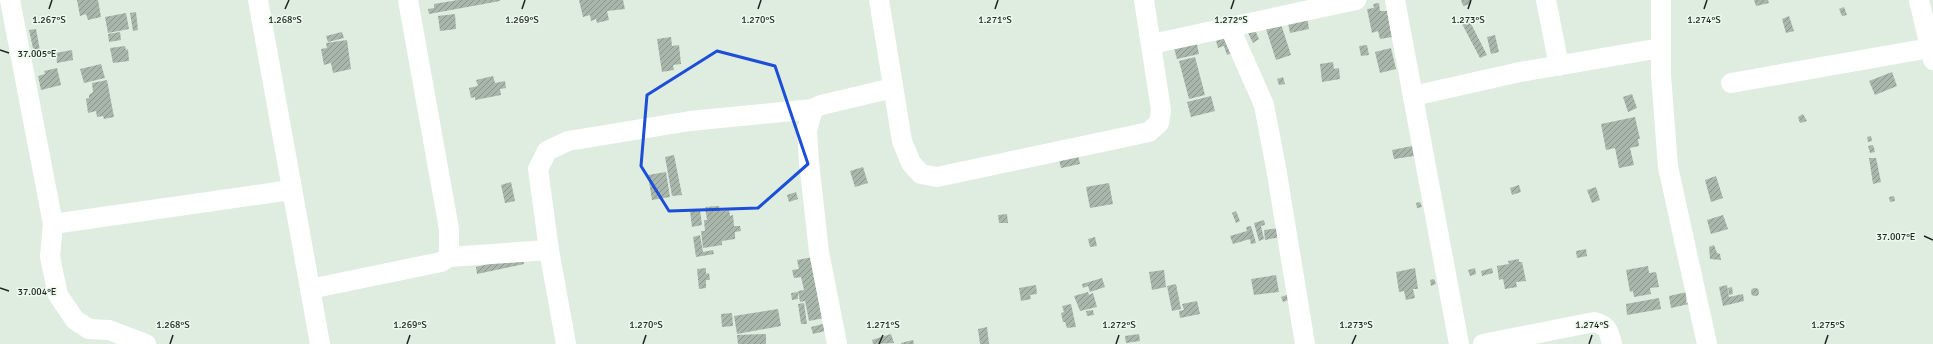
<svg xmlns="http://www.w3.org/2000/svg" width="1933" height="344" font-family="Signika,sans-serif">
<defs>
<pattern id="building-hatch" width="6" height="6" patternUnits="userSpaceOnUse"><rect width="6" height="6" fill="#a9b7aa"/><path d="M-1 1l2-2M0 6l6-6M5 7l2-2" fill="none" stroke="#89958a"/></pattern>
</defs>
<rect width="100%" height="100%" fill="#deede0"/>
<!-- building -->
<g fill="url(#building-hatch)">
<polygon points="77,0 98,0 101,17 88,20 86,14 80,16"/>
<polygon points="458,0 500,0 500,1 429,14 428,9 434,8 434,4"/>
<polygon points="579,0 623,0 625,9 607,11 609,20 597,23 596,19 591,21 590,15 583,17"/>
<polygon points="1461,0 1470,0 1471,4 1463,6"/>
<polygon points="1754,0 1768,0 1769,3 1756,6"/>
<polygon points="1379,3 1380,11 1387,11 1392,37 1380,39 1378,31 1372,33 1367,9 1374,8 1373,4"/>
<polygon points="1844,7 1847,15 1842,16 1839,9"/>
<polygon points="136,12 138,30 133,31 130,13"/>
<polygon points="126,13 129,29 108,33 105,17"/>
<polygon points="455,14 456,29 440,31 438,16"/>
<polygon points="1789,16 1794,31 1786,33 1782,19"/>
<polygon points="1307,17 1309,29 1290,33 1288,23"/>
<polygon points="1468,18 1487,55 1480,58 1461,22"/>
<polygon points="1281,24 1291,55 1276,60 1266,29"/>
<polygon points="1254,28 1259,39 1253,43 1247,31"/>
<polygon points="36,29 41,56 35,57 29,30"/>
<polygon points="120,32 121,40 109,42 108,34"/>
<polygon points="342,32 344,38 328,42 326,36"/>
<polygon points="1495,35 1499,52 1491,54 1487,37"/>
<polygon points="671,37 672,46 679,45 681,64 673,65 674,70 662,72 657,39"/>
<polygon points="1229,37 1234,52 1227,55 1224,46 1218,48 1216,41"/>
<polygon points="347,40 351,69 333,73 331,63 324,65 321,49 327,48 326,43"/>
<polygon points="1196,40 1199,54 1177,59 1173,45"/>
<polygon points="1367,45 1369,55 1361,56 1359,46"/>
<polygon points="125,46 126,50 128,49 129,61 113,63 110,48"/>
<polygon points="1391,48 1396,69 1380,73 1375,52"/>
<polygon points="72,50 73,60 57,63 56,53"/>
<polygon points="1195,57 1205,95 1189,99 1179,61"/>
<polygon points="1333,62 1334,69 1339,68 1340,79 1322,82 1320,64"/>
<polygon points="101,64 105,78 84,83 80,69"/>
<polygon points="57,68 61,85 41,90 38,76 45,74 44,71"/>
<polygon points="1892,72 1897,86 1875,95 1869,81"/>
<polygon points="493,76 495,83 505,81 506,88 500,89 501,95 475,100 475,97 471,98 469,88 478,86 476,80"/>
<polygon points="1283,77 1285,84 1279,85 1277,79"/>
<polygon points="107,80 114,117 104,119 103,116 97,117 96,111 88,113 86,99 89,98 89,95 93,92 92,83"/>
<polygon points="1632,94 1637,108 1628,112 1623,97"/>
<polygon points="1211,96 1215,111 1191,117 1187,102"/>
<polygon points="1803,114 1807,121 1800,123 1798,117"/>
<polygon points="1635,117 1640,139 1638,139 1639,146 1630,148 1634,165 1619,168 1615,148 1606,150 1601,124"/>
<polygon points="1871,136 1872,141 1868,142 1867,137"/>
<polygon points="1873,145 1875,152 1870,153 1868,146"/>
<polygon points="1412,146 1414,156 1394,159 1392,150"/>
<polygon points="674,155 682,195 672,196 665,157"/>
<polygon points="1078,155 1080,164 1061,168 1059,159"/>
<polygon points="1869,158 1876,158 1881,182 1873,184"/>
<polygon points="863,167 868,183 855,187 850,171"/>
<polygon points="666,172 670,197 652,200 648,175"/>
<polygon points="1716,176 1723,198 1711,202 1705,180"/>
<polygon points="511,182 515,201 505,203 501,185"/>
<polygon points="1109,183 1113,204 1090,208 1086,187"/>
<polygon points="1519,185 1521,192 1512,195 1510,188"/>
<polygon points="1596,187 1600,200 1592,203 1587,190"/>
<polygon points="796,192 798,199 789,202 787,195"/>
<polygon points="1894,196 1895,201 1890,202 1889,197"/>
<polygon points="1420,202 1422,207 1417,208 1416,203"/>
<polygon points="719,206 720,211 729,210 730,216 733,215 734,226 740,226 741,231 735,232 735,239 722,241 722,245 703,248 701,231 705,231 704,220 707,220 705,207"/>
<polygon points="700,210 702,225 692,227 690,211"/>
<polygon points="1236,211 1240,221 1236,223 1232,213"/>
<polygon points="1007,214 1008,223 999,223 998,215"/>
<polygon points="1723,215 1728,229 1711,234 1707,220"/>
<polygon points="1264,220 1265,225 1261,226 1264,239 1259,241 1254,223"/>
<polygon points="1251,226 1256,243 1251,244 1250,239 1233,244 1230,236 1247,231 1246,227"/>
<polygon points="1279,228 1280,237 1265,240 1264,230"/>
<polygon points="700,235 703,252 713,250 714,254 696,257 693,237"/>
<polygon points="1095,237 1097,246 1090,247 1088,239"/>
<polygon points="1714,245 1717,253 1720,254 1721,260 1710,259 1709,247"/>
<polygon points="1586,249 1587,256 1577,258 1576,251"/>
<polygon points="522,256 524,264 477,274 476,267"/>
<polygon points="813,257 824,318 809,321 805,301 800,302 798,291 804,290 801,277 794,278 792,270 799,269 797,260"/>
<polygon points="1519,259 1519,262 1522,262 1526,281 1516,282 1517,287 1505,289 1503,279 1499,280 1497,266 1509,264 1508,261"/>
<polygon points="1648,266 1649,273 1656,272 1659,287 1650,288 1651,294 1634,297 1633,291 1630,292 1626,270"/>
<polygon points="706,268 706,274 709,273 710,280 706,280 706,288 699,289 697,269"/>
<polygon points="1415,268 1418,289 1413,289 1415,298 1406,300 1404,291 1399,292 1396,272"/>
<polygon points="1475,268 1476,274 1470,276 1468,270"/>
<polygon points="1492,268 1493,273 1482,276 1481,271"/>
<polygon points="1164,270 1166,287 1152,290 1149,272"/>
<polygon points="1276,275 1279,292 1254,295 1251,279"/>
<polygon points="1102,278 1105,287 1090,292 1088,286 1083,288 1082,284"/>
<polygon points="1434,279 1436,284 1431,286 1430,280"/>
<polygon points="1176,284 1181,309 1172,311 1167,286"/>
<polygon points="1036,285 1037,294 1030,295 1031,299 1021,301 1019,288"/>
<polygon points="1727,285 1729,297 1743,294 1744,301 1723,306 1719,287"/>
<polygon points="1732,287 1733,294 1729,295 1728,288"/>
<circle cx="1755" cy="292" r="4"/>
<polygon points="798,292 798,299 792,300 791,293"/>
<polygon points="1088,292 1089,295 1093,293 1097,307 1080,311 1074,296"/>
<polygon points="1687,292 1686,303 1689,302 1689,304 1671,308 1669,296"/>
<polygon points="1289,294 1291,299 1283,302 1281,297"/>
<polygon points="1659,298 1661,309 1627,315 1626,304"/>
<polygon points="1197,301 1200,314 1180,318 1179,311 1184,310 1182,304"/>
<polygon points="804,303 807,324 801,324 798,304"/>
<polygon points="1071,304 1076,327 1067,328 1065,322 1063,322 1061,313 1064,312 1062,306"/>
<polygon points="778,309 781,326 737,334 734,316"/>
<polygon points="1093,310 1094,315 1087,316 1086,311"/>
<polygon points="732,313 733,326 722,327 721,314"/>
<polygon points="823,324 825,331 813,334 811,327"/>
<polygon points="987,327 989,344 980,344 978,329"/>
<polygon points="766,334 766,344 738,344 737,335"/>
<polygon points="891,334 894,343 873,344 872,340"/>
<polygon points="1139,334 1140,341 1126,343 1125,336"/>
<polygon points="913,340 914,344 901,344 901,343"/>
</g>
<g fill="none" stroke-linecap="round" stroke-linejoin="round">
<!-- minor -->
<g stroke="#fff" stroke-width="20">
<polyline points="10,0 53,224 50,257 58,295 75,320 89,329 109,330 146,344"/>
<polyline points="258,0 320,344"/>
<polyline points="879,0 902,141 911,163 921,174 937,177 1149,132 1159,123 1161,110 1144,0"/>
<polyline points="1395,0 1459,344"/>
<polyline points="1546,0 1559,66"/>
<polyline points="1661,0 1661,75 1668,167 1707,344"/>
<polyline points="1919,0 1933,60"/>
<polyline points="1230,28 1264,105 1276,168 1305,344"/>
<polyline points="1152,44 1356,0"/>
<polyline points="1731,83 1930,48"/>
<polyline points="1413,96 1520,72 1661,48"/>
<polyline points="53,224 291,190"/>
<polyline points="449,257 549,250"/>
<polyline points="310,289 441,262 449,257 449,229 408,0"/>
<polyline points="566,344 549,250 538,169 547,151 568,141 690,121 813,109"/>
<polyline points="837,344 819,252 809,162 807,130 813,109 821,105 893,88"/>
<path d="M1483 344 1594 322C1607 325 1609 331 1612 344"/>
</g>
</g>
<!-- marked area -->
<path fill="none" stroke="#1d4ed8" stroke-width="3" stroke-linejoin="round" d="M717 51 775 66 808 164 758 208 669 211 641 166 647 95Z"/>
<!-- ticks -->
<path fill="none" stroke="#1f241f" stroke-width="1.5" d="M49 9 52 0M285 9 289 0M522 9 525 0M758 9 761 0M995 9 998 0M1231 9 1234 0M1468 9 1471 0M1704 9 1707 0M0 50 9 53M1924 236 1933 240M0 288 9 291M170 344 173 335M407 344 410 335M643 344 646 335M879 344 883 335M1116 344 1119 335M1352 344 1356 335M1589 344 1592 335M1825 344 1828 335"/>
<g font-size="10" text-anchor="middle" fill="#1f241f" stroke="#ebfaed" stroke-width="3" stroke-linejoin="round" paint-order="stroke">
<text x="49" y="23">1.267°S</text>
<text x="285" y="23">1.268°S</text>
<text x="522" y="23">1.269°S</text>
<text x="758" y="23">1.270°S</text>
<text x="995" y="23">1.271°S</text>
<text x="1231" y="23">1.272°S</text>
<text x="1468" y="23">1.273°S</text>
<text x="1704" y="23">1.274°S</text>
<text x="37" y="57">37.005°E</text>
<text x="1896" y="240">37.007°E</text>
<text x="37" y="295">37.004°E</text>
<text x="173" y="328">1.268°S</text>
<text x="410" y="328">1.269°S</text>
<text x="646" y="328">1.270°S</text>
<text x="883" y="328">1.271°S</text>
<text x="1119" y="328">1.272°S</text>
<text x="1356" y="328">1.273°S</text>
<text x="1592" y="328">1.274°S</text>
<text x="1828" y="328">1.275°S</text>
</g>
</svg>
